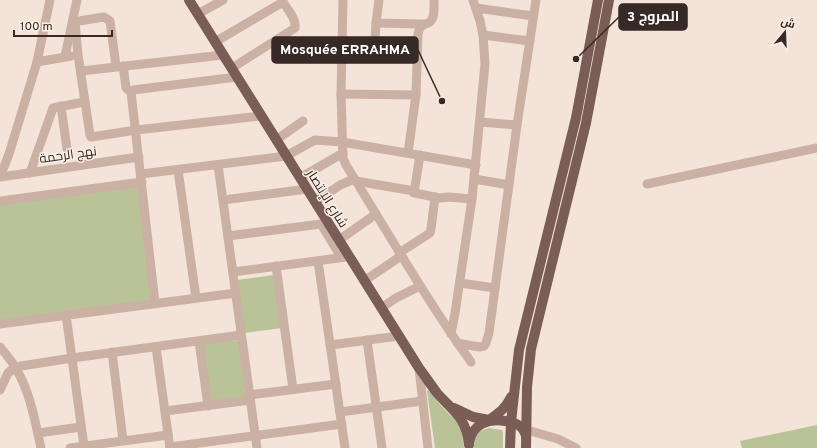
<svg xmlns="http://www.w3.org/2000/svg" width="817" height="448" font-family="Overpass,Cairo,sans-serif">
<rect width="100%" height="100%" fill="#f3e3d9"/>
<!-- green -->
<g fill="#bac298">
<polygon points="139,185 154,300 0,320 0,205"/>
<polygon points="274,275 282,328 245,333 237,280"/>
<polygon points="238,340 246,399 210,403 202,344"/>
<polygon points="428,390 444,409 457,422 461,430 464,448 435,448 427,391"/>
<polygon points="817,425 817,448 742,448 740,441"/>
<polygon points="489,428 502,430 503,433 503,448 474,448 473,442 480,431"/>
</g>
<g fill="none" stroke-linecap="round" stroke-linejoin="round">
<!-- minor -->
<g stroke="#cbb0a4" stroke-width="9">
<path d="M343 0 341 94 343 158 346 165C387 231 426 299 471 362"/>
<polyline points="379,0 376,23 423,24"/>
<polyline points="476,8 533,16"/>
<polyline points="198,14 223,0"/>
<polyline points="73,22 104,17 110,21 116,66"/>
<polyline points="75,22 78,55 90,135 91,137 136,130 261,116"/>
<polyline points="483,35 530,41"/>
<polyline points="215,42 283,2"/>
<polyline points="65,56 77,0"/>
<polyline points="374,56 376,23"/>
<polyline points="37,62 71,56"/>
<polyline points="123,66 126,88 131,92"/>
<path d="M232 68 295 28C297 19 286 8 282 0"/>
<polyline points="81,71 223,55"/>
<polyline points="341,94 416,95 408,153"/>
<path d="M416 95 418 34C421 20 429 27 432 19 435 14 434 6 434 0"/>
<polyline points="61,106 67,149"/>
<polyline points="480,122 517,125"/>
<polyline points="276,140 303,121"/>
<polyline points="420,155 414,193 440,198 448,197 472,199"/>
<polyline points="218,165 257,448"/>
<polyline points="178,170 196,298"/>
<polyline points="30,173 53,108 84,102"/>
<polyline points="141,174 286,156 315,140 342,142 476,165"/>
<polyline points="0,177 9,154 37,62 50,0"/>
<polyline points="0,177 139,157"/>
<polyline points="300,178 343,153"/>
<polyline points="474,179 509,185"/>
<polyline points="356,181 414,191"/>
<polyline points="647,184 817,148"/>
<polyline points="223,200 307,189"/>
<polyline points="0,201 142,182"/>
<polyline points="315,202 340,185 354,179"/>
<polyline points="228,236 321,224 341,257"/>
<polyline points="339,240 376,214"/>
<polyline points="399,253 430,233 431,229 435,197"/>
<polyline points="318,261 345,448"/>
<polyline points="276,266 293,389"/>
<polyline points="233,272 346,257"/>
<polyline points="364,281 401,256"/>
<polyline points="460,283 495,288"/>
<polyline points="155,303 131,92 133,90 237,77"/>
<polyline points="381,308 396,298 420,286"/>
<polyline points="66,315 84,446"/>
<polyline points="0,324 236,293"/>
<polyline points="451,334 455,313 472,199 485,64 483,35 480,21 473,0"/>
<polyline points="367,340 382,448"/>
<polyline points="199,341 208,406"/>
<polyline points="457,343 479,347 484,346 486,343 489,333 517,125 536,0"/>
<polyline points="330,345 399,336"/>
<path d="M0 347C5 353 11 360 15 367 30 391 35 421 41 448"/>
<polyline points="156,347 170,448"/>
<polyline points="112,352 123,440"/>
<polyline points="419,368 428,448"/>
<polyline points="0,390 8,373 15,367 72,358 241,335"/>
<polyline points="249,395 336,384"/>
<polyline points="165,411 250,400"/>
<polyline points="340,412 422,401"/>
<polyline points="527,430 558,439 576,448"/>
<polyline points="38,433 81,427"/>
<polyline points="170,447 342,424"/>
<polyline points="70,448 168,435"/>
</g>
<!-- major -->
<g stroke="#795d56" stroke-width="10">
<path d="M189 0 419 368C425 376 431 385 437 393 454 412 466 417 469 445"/>
<path d="M454 408 473 417 489 420C499 413 506 408 511 397"/>
<path d="M469 442C473 424 488 418 505 421 515 422 523 425 526 436"/>
<polyline points="510,448 511,422 519,350 576,118 598,0"/>
<polyline points="526,448 527,387 531,349 586,123 609,0"/>
</g>
</g>
<g text-anchor="middle" stroke-width="3" stroke-linejoin="round" paint-order="stroke">
<!-- street labels -->
<g font-size="13" fill="#362926" stroke="#faeee5">
<text transform="translate(68 154) rotate(-8)" y="5">نهج الرحمة</text>
<text transform="translate(328 198) rotate(58)" y="5">شارع الإنتصار</text>
</g>
</g>
<!-- callouts -->
<path fill="none" stroke="#362926" stroke-width="1.5" d="M576 59L619 17M442 101L418 50"/>
<g fill="#362926" stroke="#faeee5" stroke-width="1.5">
<circle cx="576" cy="59" r="4"/>
<circle cx="442" cy="101" r="4"/>
</g>
<g fill="#362926" stroke="#362926" stroke-width="1.5">
<rect x="619" y="4" width="68" height="26" rx="4"/>
<rect x="272" y="37" width="146" height="26" rx="4"/>
</g>
<g font-size="14" text-anchor="middle" font-weight="bold" fill="#fff">
<text x="653" y="21">المروج 3</text>
<text x="345" y="54">Mosquée ERRAHMA</text>
</g>
<!-- north arrow -->
<g transform="translate(785 32) rotate(19)" stroke="#faeee5" stroke-width="3" paint-order="stroke">
<path d="M0-3L7 15L0 10L-7 15Z" fill="#362926"/>
<text y="-6" font-size="11" font-weight="bold" text-anchor="middle" fill="#362926">ش</text>
</g>
<!-- scale -->
<path d="M14 30v6h98v-6" fill="none" stroke="#362926" stroke-width="2"/>
<text x="20" y="30" font-size="12" fill="#362926" stroke="#faeee5" stroke-width="3" paint-order="stroke">100 m</text>
</svg>
